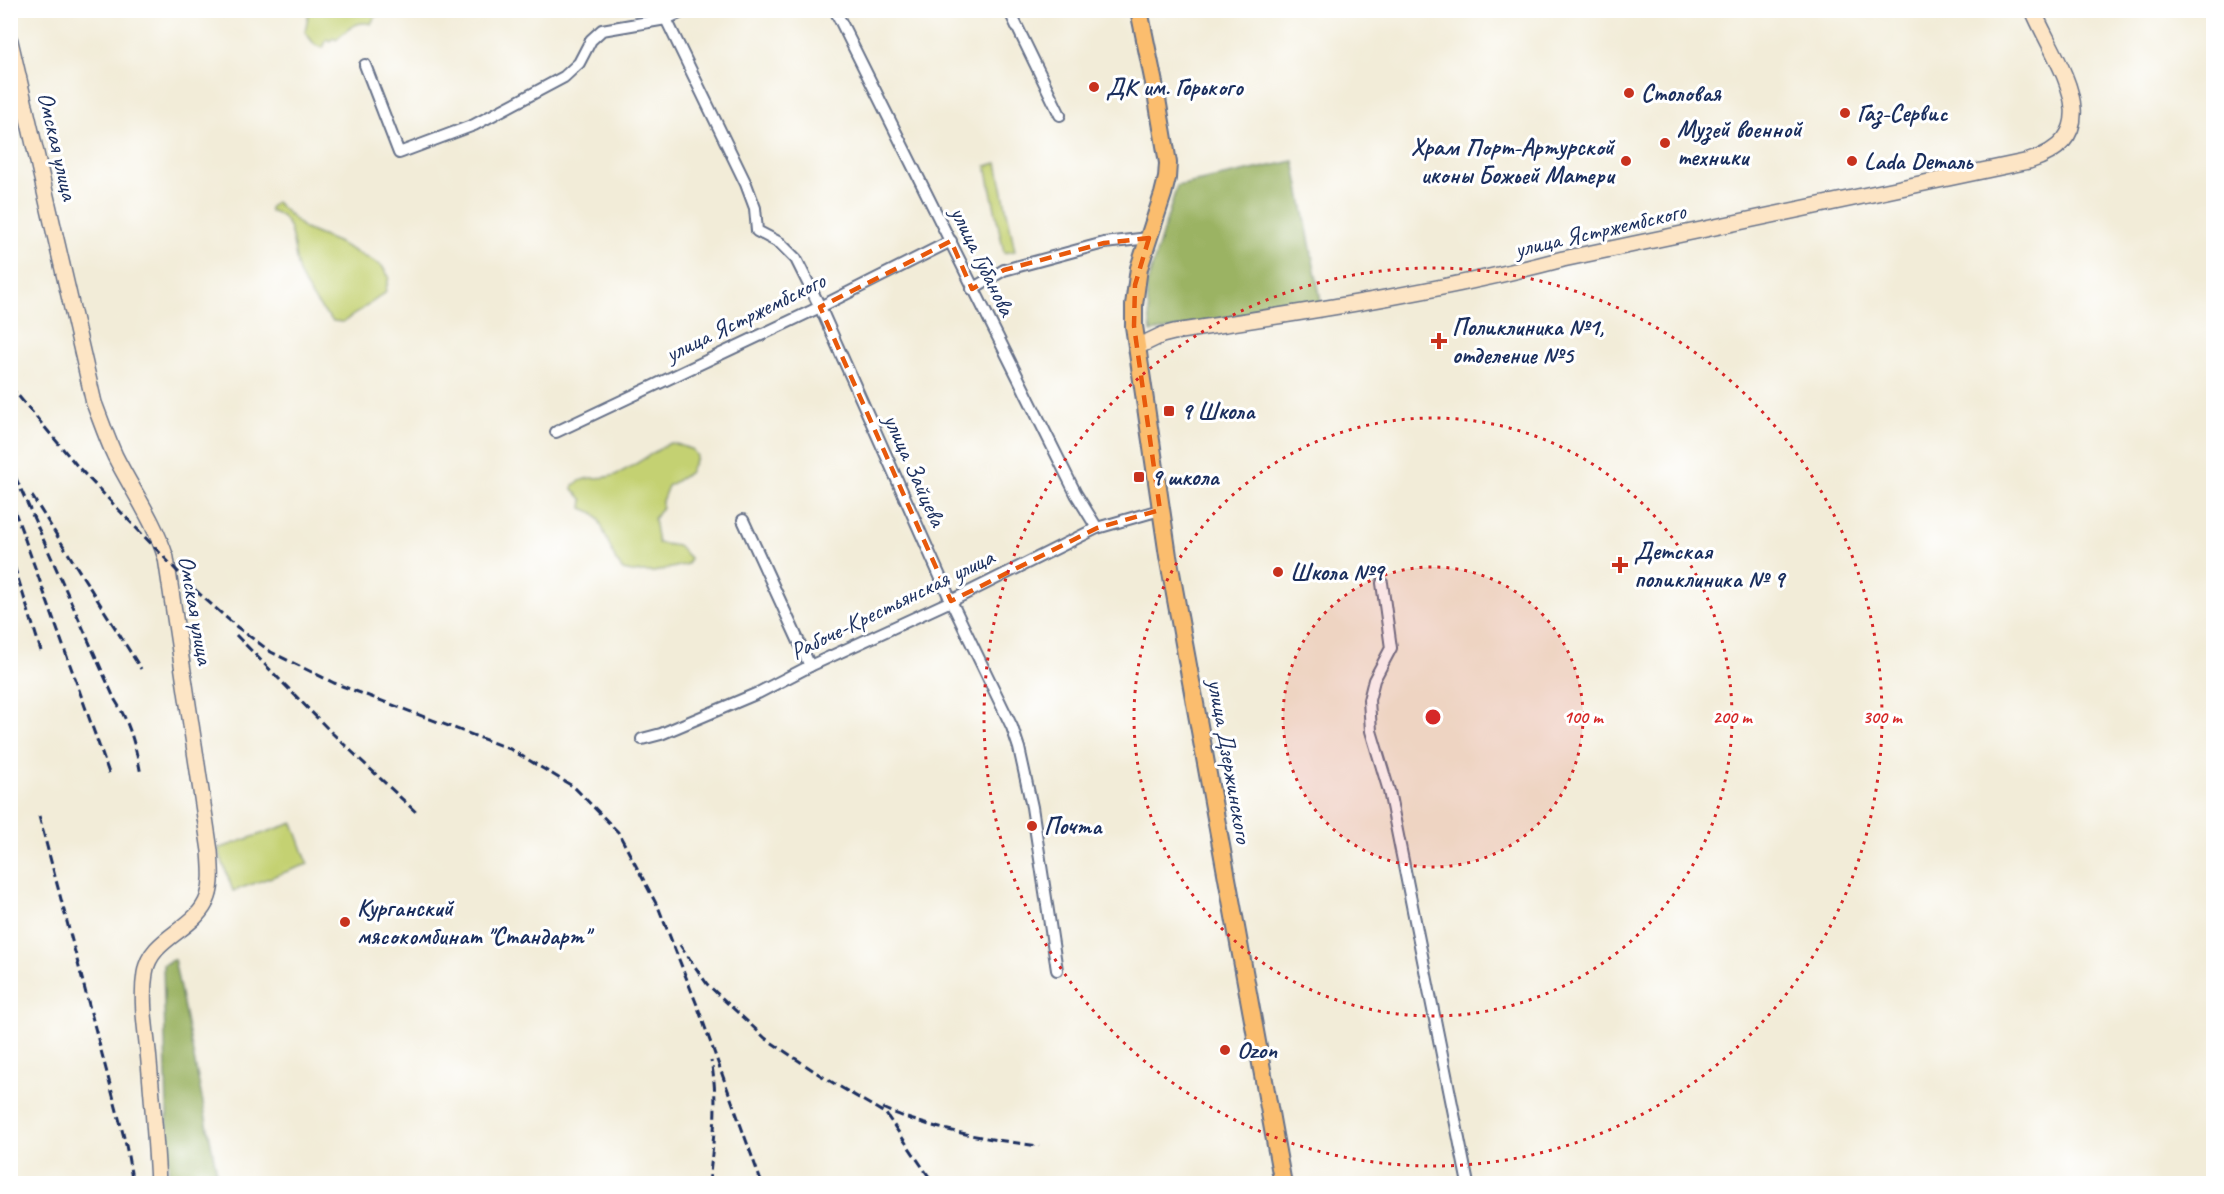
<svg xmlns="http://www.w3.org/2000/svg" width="2224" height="1194" font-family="Caveat,sans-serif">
<rect width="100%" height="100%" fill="#fff"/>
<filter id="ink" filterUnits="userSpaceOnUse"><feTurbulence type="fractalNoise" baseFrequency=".0167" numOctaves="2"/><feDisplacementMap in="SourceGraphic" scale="12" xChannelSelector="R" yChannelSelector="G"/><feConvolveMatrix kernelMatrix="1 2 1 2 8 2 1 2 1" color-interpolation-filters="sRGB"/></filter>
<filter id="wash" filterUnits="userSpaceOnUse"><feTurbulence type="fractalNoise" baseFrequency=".008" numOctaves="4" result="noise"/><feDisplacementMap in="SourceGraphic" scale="24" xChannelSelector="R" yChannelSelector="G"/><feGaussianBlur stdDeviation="1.35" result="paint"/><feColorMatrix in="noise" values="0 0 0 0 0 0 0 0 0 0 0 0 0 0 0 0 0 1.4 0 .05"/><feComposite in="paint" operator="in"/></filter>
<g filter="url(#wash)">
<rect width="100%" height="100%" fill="#f2ecd8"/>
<!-- green -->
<g fill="#c4d172" stroke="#708068" stroke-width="1.5">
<path d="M309 11V10L393 11 375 16 371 24C355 19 346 32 336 40L333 38 330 41 327 39 323 48 315 45 305 32Z"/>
<polygon points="997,163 1015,251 1004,253 986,166"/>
<path d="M276 202 305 229 337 242 382 266 389 277 385 293 371 303 343 322 333 321C319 308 308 293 300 275 291 254 298 216 270 211V207Z"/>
<path d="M670 443C679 443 686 449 692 449L697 456 689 473 668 486 662 501V507L654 519 658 543 678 546 690 558 688 564 654 572H632L623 570 616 561 599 520 594 513 582 508 583 500 573 489V485C590 473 598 481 615 475 634 467 651 453 670 443Z"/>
<polygon points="293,823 308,864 233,891 218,849"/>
</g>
<!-- forest -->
<g fill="#9bb364" stroke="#5b7161" stroke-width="1.5">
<polygon points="1294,161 1322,306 1151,332 1146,287 1177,186"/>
<polygon points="174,959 219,1183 169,1183 163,965"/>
</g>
</g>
<g filter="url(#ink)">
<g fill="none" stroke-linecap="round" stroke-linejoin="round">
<defs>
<g id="minor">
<polyline points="835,10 1076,494 1097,528"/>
<polyline points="1009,10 1060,115"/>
<polyline points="666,19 746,184 755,208 757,231 780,243 796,259 820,307 951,601 1012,727 1019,748 1032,807 1057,970"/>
<polyline points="365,65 399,153 474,125 564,77 579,63 591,40 602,30 666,19 686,10"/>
<polyline points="972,289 1004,270 1104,243 1149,238"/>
<polyline points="556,432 820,307 951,241"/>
<polyline points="743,520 810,666"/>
<polyline points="1382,583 1391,648 1374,680 1369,700 1371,731 1389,791 1468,1184"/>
<polyline points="642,739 661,734 758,693 810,666 951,601 1097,528 1160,510"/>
</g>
<g id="secondary">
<path d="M10 41 94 403C101 421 107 439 115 456 132 490 154 520 166 558L210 851C211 867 213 882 208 897 197 930 150 937 145 973 141 998 145 1025 148 1051 152 1095 156 1139 158 1184"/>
<path d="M1137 347 1162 335 1174 332C1304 312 1436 293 1563 259L2029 161C2114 134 2054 61 2033 10"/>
</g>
<polyline id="primary" points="1139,10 1156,93 1168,163 1167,178 1163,194 1139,268 1134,305 1134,326 1168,556 1283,1184"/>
</defs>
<!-- minor casing -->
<use href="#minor" stroke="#667189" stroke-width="14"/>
<!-- secondary casing -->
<use href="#secondary" stroke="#667189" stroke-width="18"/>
<!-- primary casing -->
<use href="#primary" stroke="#667189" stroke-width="20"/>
<!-- minor -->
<use href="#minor" stroke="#fff" stroke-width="10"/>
<!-- secondary -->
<use href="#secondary" stroke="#fde5c5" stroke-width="15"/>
<!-- primary -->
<use href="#primary" stroke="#fbbd6e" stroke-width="16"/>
<!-- rail -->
<g stroke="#1b2f5e" stroke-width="3" stroke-dasharray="9 4.5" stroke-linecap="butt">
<polyline points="10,386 79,468 200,595"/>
<path d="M10 465 115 700C130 723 136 748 141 775"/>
<polyline points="32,496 141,669"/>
<polyline points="10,498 110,776"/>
<polyline points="10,553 41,651"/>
<polyline points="195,590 237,627 271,652 334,683 510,749 574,787 618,832 659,909 697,1005 762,1184"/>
<polyline points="236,635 332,733 418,814"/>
<polyline points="39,816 126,1145 133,1184"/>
<polyline points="680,945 707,984 765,1038 820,1075 886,1114 934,1184"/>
<path d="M882 1108C932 1130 986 1139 1039 1146"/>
<path d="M709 1184C713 1144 719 1100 711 1061"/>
</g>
</g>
</g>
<!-- marked area -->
<path fill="none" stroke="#e8590c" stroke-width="4.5" stroke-dasharray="12 8" stroke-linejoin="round" d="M1149 238 1135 285 1134 326 1160 510 1097 528 951 601 820 307 951 241 972 289 1004 270 1104 243Z"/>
<!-- distance rings -->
<circle cx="1433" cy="717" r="150" fill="#d62828" fill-opacity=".12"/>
<g fill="none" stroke="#d62828" stroke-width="3" stroke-dasharray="3 6">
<circle cx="1433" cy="717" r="150"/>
<circle cx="1433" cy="717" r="299"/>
<circle cx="1433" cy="717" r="449"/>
</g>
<!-- markers -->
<g fill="#c8321e" stroke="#fff" stroke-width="2">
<circle cx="1094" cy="87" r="6"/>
<circle cx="1629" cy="93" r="6"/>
<circle cx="1845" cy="113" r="6"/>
<circle cx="1665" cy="143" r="6"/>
<circle cx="1626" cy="161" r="6"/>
<circle cx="1852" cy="161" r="6"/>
<path d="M1436 332h6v6h6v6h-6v6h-6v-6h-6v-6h6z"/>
<rect x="1163" y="405" width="12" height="12" rx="3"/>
<rect x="1133" y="471" width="12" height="12" rx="3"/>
<path d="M1617 556h6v6h6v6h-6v6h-6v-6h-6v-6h6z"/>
<circle cx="1278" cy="572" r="6"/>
<circle cx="1032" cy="826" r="6"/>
<circle cx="345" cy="922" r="6"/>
<circle cx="1225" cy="1050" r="6"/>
</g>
<g text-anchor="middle" stroke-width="6" stroke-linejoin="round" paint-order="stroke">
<!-- poi labels -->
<g font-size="24" font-weight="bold" fill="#1b2f5e" stroke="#fff" text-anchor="start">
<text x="1106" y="95">ДК им. Горького</text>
<text x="1641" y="101">Столовая</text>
<text x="1857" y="121">Газ-Сервис</text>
<text x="1677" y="137">Музей военной<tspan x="1677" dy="28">техники</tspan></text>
<text x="1614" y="155" text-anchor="end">Храм Порт-Артурской<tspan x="1614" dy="28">иконы Божьей Матери</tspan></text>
<text x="1864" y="169">Lada Dеталь</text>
<text x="1452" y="335">Поликлиника №1,<tspan x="1452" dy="28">отделение №5</tspan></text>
<text x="1181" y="419">9 Школа</text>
<text x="1151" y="485">9 школа</text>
<text x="1634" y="559">Детская<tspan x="1634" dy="28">поликлиника № 9</tspan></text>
<text x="1290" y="580">Школа №9</text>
<text x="1044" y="834">Почта</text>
<text x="357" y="916">Курганский<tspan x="357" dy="28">мясокомбинат "Стандарт"</tspan></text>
<text x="1237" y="1058">Ozon</text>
</g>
<!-- street labels -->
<g font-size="24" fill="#1b2f5e" stroke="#fff">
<text transform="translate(58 146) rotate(77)" y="8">Омская улица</text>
<text transform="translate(1600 230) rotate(-13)" y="8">улица Ястржембского</text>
<text transform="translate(983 261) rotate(64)" y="8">улица Губанова</text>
<text transform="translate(745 317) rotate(-26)" y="8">улица Ястржембского</text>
<text transform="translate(915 470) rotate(66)" y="8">улица Зайцева</text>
<text transform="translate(892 604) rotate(-26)" y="8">Рабоче-Крестьянская улица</text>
<text transform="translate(196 610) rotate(80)" y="8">Омская улица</text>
<text transform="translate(1230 761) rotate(80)" y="8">улица Дзержинского</text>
</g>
</g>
<circle cx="1433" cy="717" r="9" fill="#d62828" stroke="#fff" stroke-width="3"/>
<g font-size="18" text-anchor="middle" font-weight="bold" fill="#d62828" stroke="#fff" stroke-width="6" stroke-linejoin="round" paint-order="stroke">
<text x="1583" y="723">100 m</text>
<text x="1732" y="723">200 m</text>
<text x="1882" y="723">300 m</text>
</g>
<!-- margin -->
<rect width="2224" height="1194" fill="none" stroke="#fff" stroke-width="36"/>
</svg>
